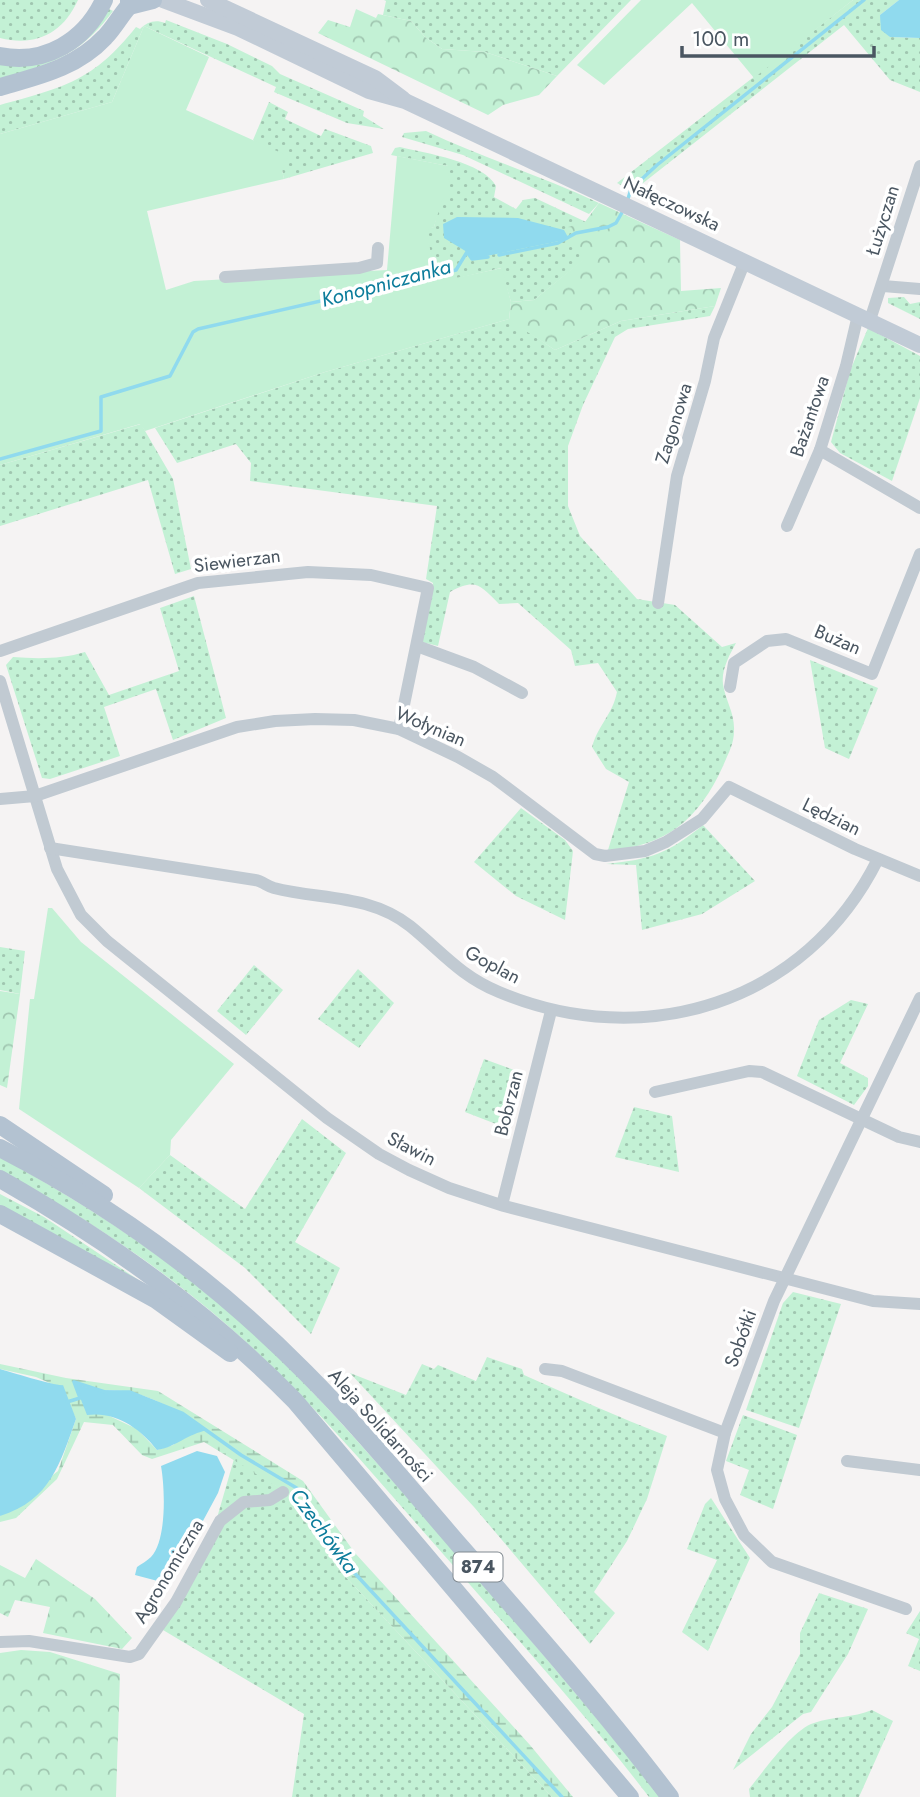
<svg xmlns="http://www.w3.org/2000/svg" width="920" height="1797" font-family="Jost,sans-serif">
<defs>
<pattern id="grass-dots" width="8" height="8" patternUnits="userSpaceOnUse" patternTransform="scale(1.75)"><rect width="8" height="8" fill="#c3f1d5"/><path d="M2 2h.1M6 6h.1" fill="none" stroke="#a0c6b0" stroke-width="1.8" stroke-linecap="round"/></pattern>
<pattern id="forest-crowns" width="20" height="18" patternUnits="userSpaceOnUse" patternTransform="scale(1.75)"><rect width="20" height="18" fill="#c3f1d5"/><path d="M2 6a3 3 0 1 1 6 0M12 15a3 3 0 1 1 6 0" fill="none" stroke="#a0c6b0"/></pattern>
<pattern id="wetland-marsh" width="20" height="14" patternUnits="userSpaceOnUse" patternTransform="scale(1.75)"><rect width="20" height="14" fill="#c3f1d5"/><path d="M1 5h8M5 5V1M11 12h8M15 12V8" fill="none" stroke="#a0c6b0"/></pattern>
</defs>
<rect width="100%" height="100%" fill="#f5f3f3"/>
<!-- grass -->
<g fill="url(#grass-dots)">
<path d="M0 0H78C63 33 36 47 0 38Z"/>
<polygon points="384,0 631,0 557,76 485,52 442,49 425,37 411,21 383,15 386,1"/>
<polygon points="853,0 899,0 880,15 890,37 920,38 920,92 890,80 844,25 633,191 617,183"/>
<path d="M109 9 113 11C78 58 52 62 0 80V63L21 65Z"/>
<path d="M166 20 227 44 272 66 280 74 364 111 363 116 384 129 347 123 274 92 276 87 144 26 112 102 0 134V105C65 87 93 81 136 27L140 29C147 22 155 19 165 23Z"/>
<polygon points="269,102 288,112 285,119 321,136 325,129 371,146 373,153 284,179 282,170 253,140"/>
<path d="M426 131C483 158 542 176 599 203L589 214 463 155 402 137 404 133Z"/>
<path d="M400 147C425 153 484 162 496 186L494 197 516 209 523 200 535 198 586 222 585 259 534 300 511 302 501 268 437 283 425 229 434 227 448 166 391 155 395 148Z"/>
<polygon points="904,297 910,304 920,302 920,319 888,303 888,298"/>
<path d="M715 306 710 316 628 329 615 337 583 405 568 446V506L580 536 637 599 675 605 722 647 736 643C730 654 721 670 723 684 725 700 735 713 734 731 734 744 728 754 723 766 699 819 666 847 608 850L629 782 606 769 592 747C599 723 612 716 617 692L598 663 575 666 571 650 518 603 499 604C480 585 476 578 450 592L438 646 422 642 433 583 426 579 437 506 250 481 251 463 236 444 177 463 155 428 325 372 509 319 555 350 621 321Z"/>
<polygon points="868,328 920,356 920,398 892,481 840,453 831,442 850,371"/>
<polygon points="141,424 173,479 191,569 175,574 148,480 0,526 0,465"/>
<path d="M194 596 226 718 173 740 156 689 104 707 120 756 50 779 42 778 6 665 13 657C38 659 62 659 85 652L109 695 179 671 160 608Z"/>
<polygon points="810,660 878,688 849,759 825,748"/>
<polygon points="521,808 565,840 573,851 565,920 516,896 474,862"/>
<path d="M703 825 755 881 702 914 642 930 636 865 606 864C652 859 667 854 703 825Z"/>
<polygon points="0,947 25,951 20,994 0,990"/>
<polygon points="254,965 283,990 246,1035 217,1011"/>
<polygon points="358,969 394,1003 359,1048 318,1019"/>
<polygon points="851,1000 868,1004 840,1063 868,1078 868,1086 854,1105 797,1076 819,1020"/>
<polygon points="484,1059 522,1073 509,1129 465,1112"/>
<polygon points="634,1107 672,1116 679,1172 615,1157"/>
<polygon points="302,1119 346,1153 295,1242 340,1268 311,1334 245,1268 139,1188 170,1155 245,1209"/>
<path d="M0 1157C78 1200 152 1247 220 1304 292 1364 353 1436 415 1506 499 1602 581 1699 662 1797H649C587 1716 518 1640 451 1563 379 1482 309 1396 227 1325 157 1264 81 1215 0 1171Z"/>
<polygon points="0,1194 44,1217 152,1289 0,1209"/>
<polygon points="793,1292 841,1304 799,1428 746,1410 783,1303"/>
<path d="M487 1357 522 1369 524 1375C571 1396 618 1417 667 1436L647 1499 627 1541 594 1592 615 1613 590 1644 474 1507 350 1373 406 1395 422 1364 434 1369 438 1365 476 1381Z"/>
<polygon points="743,1415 797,1435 773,1509 740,1495 749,1470 726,1461"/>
<polygon points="234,1459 297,1499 343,1574 552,1797 292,1797 304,1714 163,1630 208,1549"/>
<polygon points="711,1498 750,1558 708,1651 682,1632 717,1560 687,1549 705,1504"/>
<polygon points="819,1593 868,1609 848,1654 811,1712 803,1714 733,1770 751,1734 772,1707 800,1654 800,1633"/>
<polygon points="920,1611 920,1671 908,1666 919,1639 906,1633"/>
<path d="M872 1710 893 1721 859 1797H750L749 1789C763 1772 793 1729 814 1723 833 1716 853 1718 872 1710Z"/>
</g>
<!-- forest -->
<g fill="url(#forest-crowns)">
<polygon points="356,9 376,18 378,14 411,21 425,37 442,49 485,52 557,76 539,95 503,105 488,115 318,33 328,20 350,27"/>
<polygon points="599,203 680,240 681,291 721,288 715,306 621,321 555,350 509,320 511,302 534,300 584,259 568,227 585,222"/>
<polygon points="0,991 20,994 7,1088 0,1085"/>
<polygon points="36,1559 95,1599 132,1638 122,1649 43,1633 50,1607 15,1600 8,1617 0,1613 0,1565 25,1578"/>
<polygon points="21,1650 50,1652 120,1674 116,1797 0,1797 0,1653"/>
</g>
<!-- wetland -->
<path fill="url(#wetland-marsh)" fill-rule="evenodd" d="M0 1364 66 1378 158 1391 303 1481 355 1553 530 1745 573 1797H552L343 1574 297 1499 204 1442 152 1459 142 1455 113 1425 84 1422 57 1479 16 1518 0 1522V1516L58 1471 76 1419 61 1388 36 1377 0 1369ZM76 1383C93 1394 111 1388 130 1392 148 1396 165 1405 182 1413L188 1434 173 1445 157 1450 137 1429 103 1413Z"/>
<!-- garden -->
<g fill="#c3f1d5">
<polygon points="641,0 853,0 754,78 692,3 604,85 577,65"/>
<polygon points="144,26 209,57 186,110 288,156 282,170 284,179 147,211 166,290 194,281 387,270 397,156 448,166 450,195 442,200 434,227 426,230 437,282 502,268 511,302 509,319 325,372 145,431 140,424 0,465 0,134 112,102"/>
<polygon points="48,908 52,908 81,942 234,1064 171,1140 170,1155 139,1188 19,1109 30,999 34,999"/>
</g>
<!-- water -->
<g fill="#90daee">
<polygon points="899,0 920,0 920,38 890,37 881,30 880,15"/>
<polygon points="457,217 518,218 564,230 569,239 472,259 467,252 444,238 443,224"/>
<path d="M0 1369C10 1372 59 1387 63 1385L76 1419C60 1463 51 1500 0 1516Z"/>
<path d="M74 1382C94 1394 113 1388 133 1393 161 1401 184 1414 208 1430 187 1434 176 1447 157 1450 140 1428 115 1411 87 1415Z"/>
<path d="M197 1451 217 1456 225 1472 218 1493 169 1584 135 1575 137 1567C141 1564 147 1561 151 1557 167 1540 165 1488 161 1466Z"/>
</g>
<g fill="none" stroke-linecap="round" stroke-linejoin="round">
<!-- stream -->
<g stroke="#90daee" stroke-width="3.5">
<polyline points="627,202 631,189 657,165 864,0"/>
<polyline points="499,255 558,243 576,233 608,227 616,223 624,209"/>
<polyline points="0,459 101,431 101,397 170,376 193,332 198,329 456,270 467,252 472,259 488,257"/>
<polyline points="67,1402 80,1398 74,1382 105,1392 130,1392 182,1413 241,1455 300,1490 348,1566 562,1797"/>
</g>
<!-- minor -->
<g stroke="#c1cad2" stroke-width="12">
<polyline points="225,277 359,268 377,263 378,248"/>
<polyline points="883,286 920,289"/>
<polyline points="870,320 920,166"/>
<polyline points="820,450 920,508"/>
<polyline points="787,526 820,450 846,366 858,315"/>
<polyline points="658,603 677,476 705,381 714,338 745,261"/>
<polyline points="417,646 474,667 522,693"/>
<polyline points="0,651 198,583 308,572 371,575 428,588 399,729"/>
<polyline points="0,681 57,869 81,915 107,941 327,1118 379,1154 409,1170 449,1188 504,1206 873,1301 920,1304"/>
<polyline points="730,687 734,663 767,641 786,639 872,674 920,554"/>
<polyline points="0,799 35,796 237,727 275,721 315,719 354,720 399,729 458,757 493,777 595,854 605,856 645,851 666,842 702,819 729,787 855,849 920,876"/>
<path d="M50 848 255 880C262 881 267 886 274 888 321 900 369 894 410 926 441 951 460 976 499 992 644 1053 806 1004 878 859"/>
<polyline points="655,1092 749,1071 762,1072 899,1137 920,1142"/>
<polyline points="502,1205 551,1011"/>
<polyline points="545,1369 562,1371 725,1433"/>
<polyline points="847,1461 920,1470"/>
<polyline points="906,1609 772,1562 744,1535 725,1499 717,1470 725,1433 774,1301 920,998"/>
<polyline points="0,1642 29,1641 130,1657 139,1654 176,1602 220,1521 244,1502 270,1500 283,1492"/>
</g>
<!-- secondary -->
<g stroke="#c1cbd6" stroke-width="16">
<polyline points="163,0 238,28 369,91 405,101 920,345"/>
<polyline points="208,0 375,78 403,99"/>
</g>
<!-- primary -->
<g stroke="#b3c2d1" stroke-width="18">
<polyline points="129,6 153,0"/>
<path d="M0 56C45 65 85 41 104 0"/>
<path d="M0 87C38 76 76 68 105 37 114 28 120 16 129 6V0"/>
<polyline points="0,1125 104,1195"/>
<path d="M0 1148C113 1206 216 1282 305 1372 360 1427 409 1487 460 1546 532 1628 604 1710 670 1797"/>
<path d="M0 1179C109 1241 207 1311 295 1401L630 1797"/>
<polyline points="0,1214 155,1299 230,1353"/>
</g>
</g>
<g text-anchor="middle" stroke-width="7" stroke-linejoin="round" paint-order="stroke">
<!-- shield labels -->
<rect fill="#fff" stroke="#808990" stroke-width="2" x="453.5" y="1552.5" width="49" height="29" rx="5"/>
<g font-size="18" font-weight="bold" fill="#4a5661">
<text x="478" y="1573">874</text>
</g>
<!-- street labels -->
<g font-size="19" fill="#4a5661" stroke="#fff">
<text transform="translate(672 203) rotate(25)" y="7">Nałęczowska</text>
<text transform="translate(882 220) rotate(-73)" y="7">Łużyczan</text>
<text transform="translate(809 416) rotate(-71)" y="7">Bażantowa</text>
<text transform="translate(673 423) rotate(-73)" y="7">Zagonowa</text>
<text transform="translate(237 560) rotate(-7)" y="7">Siewierzan</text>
<text transform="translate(838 639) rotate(23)" y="7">Bużan</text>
<text transform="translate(431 726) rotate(23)" y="7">Wołynian</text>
<text transform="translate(832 816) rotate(26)" y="7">Lędzian</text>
<text transform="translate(493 964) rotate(28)" y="7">Goplan</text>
<text transform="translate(508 1103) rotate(-76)" y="7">Bobrzan</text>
<text transform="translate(412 1148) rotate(27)" y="7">Sławin</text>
<text transform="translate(740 1338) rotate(-70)" y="7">Sobótki</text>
<text transform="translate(381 1425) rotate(48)" y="7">Aleja Solidarności</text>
<text transform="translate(168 1571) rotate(-59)" y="7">Agronomiczna</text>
</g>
<!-- water labels -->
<g font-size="21" font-style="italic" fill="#0c7c9b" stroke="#fff">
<text transform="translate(386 283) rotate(-15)" y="7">Konopniczanka</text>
<text transform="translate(324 1531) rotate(54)" y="7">Czechówka</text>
</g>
</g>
<!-- scale -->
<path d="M682 46v10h192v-10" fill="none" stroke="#4a5661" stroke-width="3.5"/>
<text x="692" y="46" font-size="21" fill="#4a5661" stroke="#ffffff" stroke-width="5" paint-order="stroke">100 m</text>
</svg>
